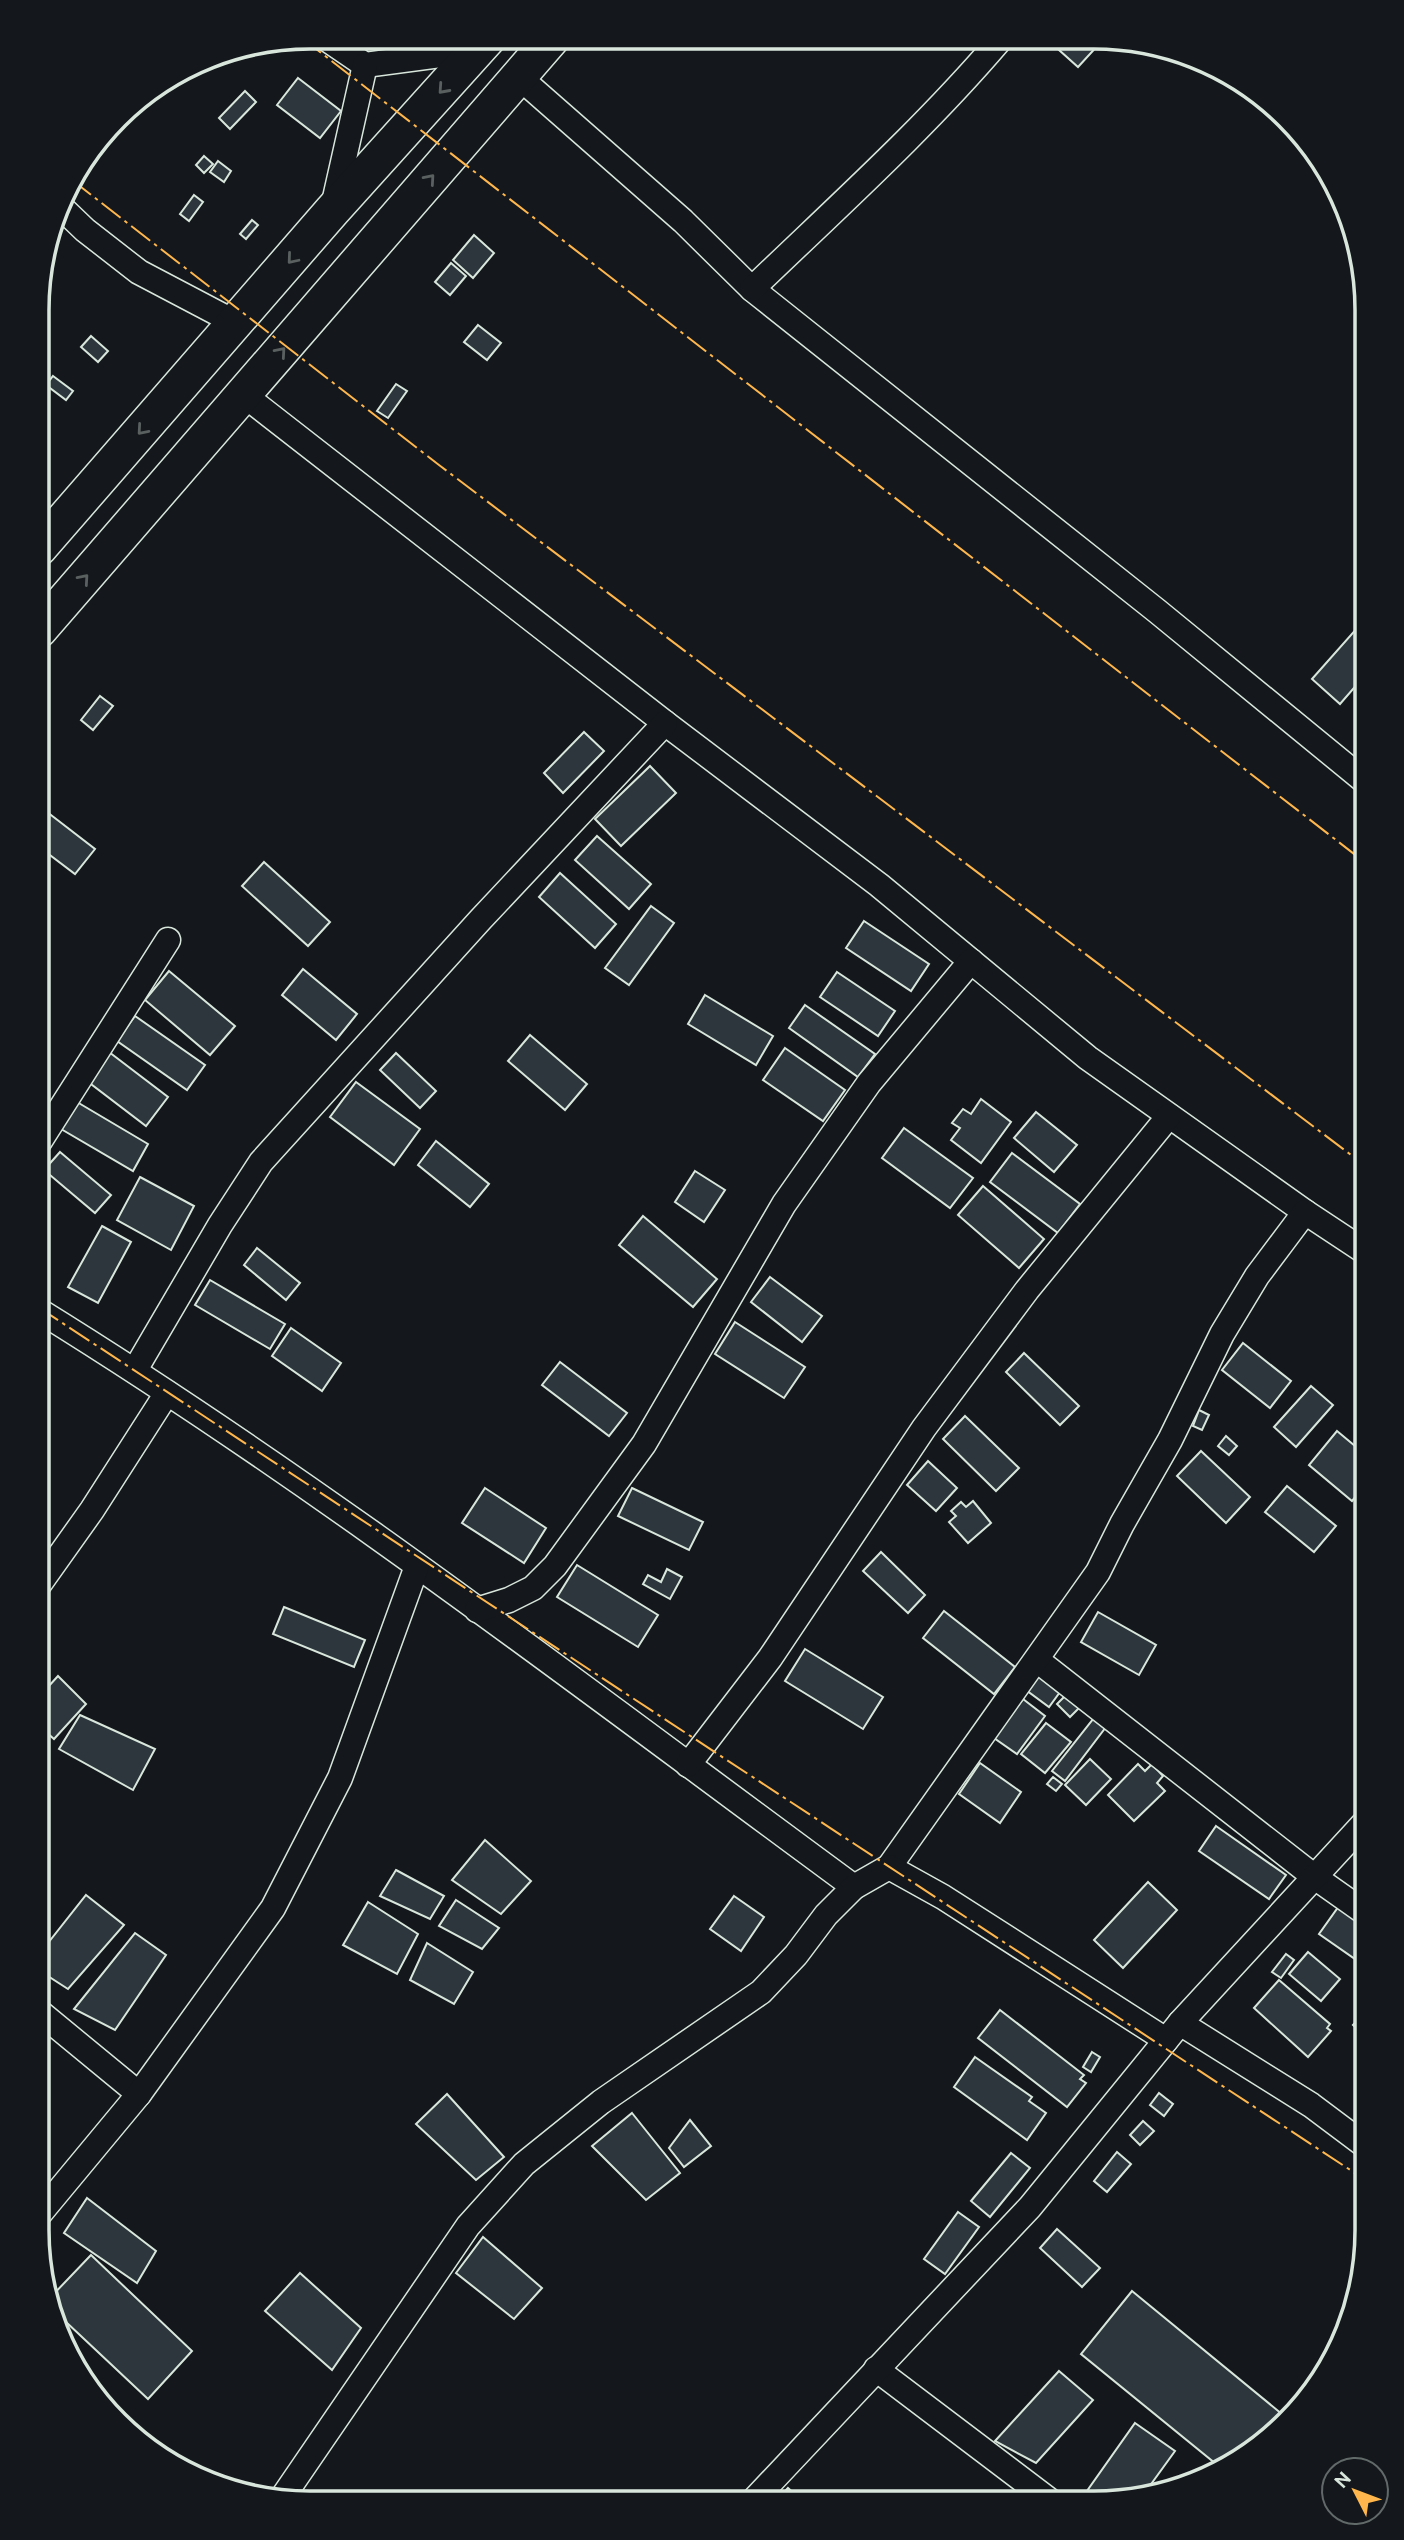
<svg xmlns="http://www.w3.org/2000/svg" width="1404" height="2540" font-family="Ubuntu,sans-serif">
<rect width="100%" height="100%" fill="#14181c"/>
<!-- building -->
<g fill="#2c363c" stroke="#d8e6dc" stroke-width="2">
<polygon points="1049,41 1101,42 1078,67"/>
<polygon points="298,78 341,111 320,138 277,105"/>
<polygon points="245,91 256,102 230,129 219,118"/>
<polygon points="204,156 213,164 204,173 196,165"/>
<polygon points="218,161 231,171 224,182 210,172"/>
<polygon points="194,195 203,202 189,221 180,214"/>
<polygon points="252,220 258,225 246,239 240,234"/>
<polygon points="474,235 494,253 473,278 453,260"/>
<polygon points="451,263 466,276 450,295 435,282"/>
<polygon points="478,325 501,343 487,360 464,342"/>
<polygon points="91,336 108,351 98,362 81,347"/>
<polygon points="53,376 73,391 66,400 46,385"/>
<polygon points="396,384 407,391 388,418 377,411"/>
<polygon points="1358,627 1367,634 1367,673 1340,704 1312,679"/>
<polygon points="100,696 113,706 93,730 81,720"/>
<polygon points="584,732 604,751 563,793 544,773"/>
<polygon points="650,766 676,793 621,846 595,819"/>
<polygon points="38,805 95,849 75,874 38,846"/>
<polygon points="597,836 651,884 629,909 575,860"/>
<polygon points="264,862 330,922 308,946 242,886"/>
<polygon points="560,873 616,924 595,948 539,897"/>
<polygon points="651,906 674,923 629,985 605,968"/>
<polygon points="864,921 929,964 911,991 846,948"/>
<polygon points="303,969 357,1014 336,1040 282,995"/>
<polygon points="169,971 235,1026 210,1055 145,1000"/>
<polygon points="837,972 895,1011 878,1036 820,997"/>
<polygon points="705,995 773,1036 756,1065 688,1024"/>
<polygon points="805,1005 875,1054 858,1077 789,1028"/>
<polygon points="135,1016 205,1065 187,1090 117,1041"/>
<polygon points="530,1035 587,1084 565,1110 508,1061"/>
<polygon points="785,1048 845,1090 823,1121 763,1080"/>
<polygon points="109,1052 168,1097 146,1126 87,1081"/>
<polygon points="396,1053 436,1091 420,1108 380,1070"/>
<polygon points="356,1082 420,1129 394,1165 330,1117"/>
<polygon points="981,1099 1011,1122 981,1163 951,1140 960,1128 952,1123 963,1109 971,1114"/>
<polygon points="77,1102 148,1144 133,1171 61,1129"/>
<polygon points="1036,1112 1077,1145 1054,1172 1014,1138"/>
<polygon points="904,1128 973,1178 950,1208 882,1158"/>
<polygon points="436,1141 489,1184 470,1207 418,1165"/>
<polygon points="60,1152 111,1195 95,1213 44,1170"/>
<polygon points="1012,1153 1080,1204 1058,1233 990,1182"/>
<polygon points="695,1171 725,1190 704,1222 675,1202"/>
<polygon points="140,1177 194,1206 171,1250 117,1220"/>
<polygon points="983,1186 1044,1239 1019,1268 958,1215"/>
<polygon points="643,1216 717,1279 693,1307 619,1245"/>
<polygon points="102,1226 131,1242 98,1303 68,1287"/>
<polygon points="257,1248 300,1283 286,1300 244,1265"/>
<polygon points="770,1277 822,1316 802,1342 751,1302"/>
<polygon points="210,1280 285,1324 270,1349 195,1305"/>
<polygon points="735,1322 805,1367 784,1398 715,1354"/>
<polygon points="291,1328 341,1363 322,1391 272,1356"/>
<polygon points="1243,1343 1291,1381 1270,1408 1222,1370"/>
<polygon points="1024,1353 1079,1406 1060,1425 1006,1372"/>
<polygon points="560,1362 627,1413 609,1436 542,1385"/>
<polygon points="1311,1386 1333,1405 1296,1447 1274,1427"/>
<polygon points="1199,1410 1209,1415 1202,1430 1193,1426"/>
<polygon points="965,1416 1019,1468 996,1491 943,1439"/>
<polygon points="1337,1431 1367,1456 1367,1483 1352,1501 1309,1465"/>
<polygon points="1226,1436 1237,1446 1229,1455 1218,1446"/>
<polygon points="1201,1451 1250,1497 1226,1523 1177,1476"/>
<polygon points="928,1461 957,1488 936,1511 907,1485"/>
<polygon points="1287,1486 1336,1526 1314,1552 1265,1512"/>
<polygon points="485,1488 546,1528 524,1563 462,1523"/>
<polygon points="632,1488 703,1522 689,1550 618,1516"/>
<polygon points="973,1501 991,1523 968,1543 949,1522 956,1516 951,1511 961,1502 966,1507"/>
<polygon points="881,1552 925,1595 908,1613 863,1571"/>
<polygon points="577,1565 658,1615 638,1647 557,1597"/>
<polygon points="667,1569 682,1577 670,1599 643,1584 648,1575 661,1582"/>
<polygon points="284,1607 365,1640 354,1667 273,1634"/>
<polygon points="944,1611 1015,1667 994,1694 923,1638"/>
<polygon points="1098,1612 1156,1645 1139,1675 1081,1642"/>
<polygon points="805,1649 883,1697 863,1729 785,1681"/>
<polygon points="1038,1675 1060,1692 1049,1707 1026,1690"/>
<polygon points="58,1676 86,1704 54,1739 37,1724 37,1699"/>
<polygon points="1066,1695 1079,1708 1070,1717 1057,1704"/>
<polygon points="1023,1699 1045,1716 1017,1754 994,1738"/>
<polygon points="80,1715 155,1749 133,1790 59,1749"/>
<polygon points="1094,1718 1106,1727 1065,1781 1052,1771"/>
<polygon points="1046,1723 1071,1742 1045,1773 1021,1754"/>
<polygon points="1090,1759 1111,1779 1086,1805 1065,1785"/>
<polygon points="980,1763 1021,1792 1000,1823 959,1794"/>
<polygon points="1138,1764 1145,1771 1152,1764 1163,1776 1157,1783 1165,1791 1134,1821 1108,1795"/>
<polygon points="1053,1777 1062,1784 1056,1791 1047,1784"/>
<polygon points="1216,1826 1286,1875 1269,1899 1199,1851"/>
<polygon points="485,1840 531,1881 501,1914 452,1880"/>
<polygon points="396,1870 444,1896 430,1919 380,1896"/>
<polygon points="1148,1882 1177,1910 1123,1968 1094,1940"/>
<polygon points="86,1895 124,1925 68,1989 37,1969 37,1957"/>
<polygon points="734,1896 764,1917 741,1951 710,1929"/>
<polygon points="456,1900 499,1928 482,1949 439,1926"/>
<polygon points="368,1902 418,1934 397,1974 343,1945"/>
<polygon points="1339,1906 1367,1926 1367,1942 1355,1959 1319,1934"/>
<polygon points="135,1933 166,1955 115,2030 74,2009"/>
<polygon points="427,1943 473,1972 454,2004 410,1980"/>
<polygon points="1308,1952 1340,1979 1321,2001 1289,1974"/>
<polygon points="1286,1954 1294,1960 1281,1978 1272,1972"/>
<polygon points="1279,1980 1330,2024 1327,2028 1331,2031 1308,2057 1254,2008"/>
<polygon points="1000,2010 1084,2075 1080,2079 1086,2083 1067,2107 978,2038"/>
<polygon points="1367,2010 1367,2038 1353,2025"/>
<polygon points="1092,2052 1100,2057 1091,2072 1083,2067"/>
<polygon points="975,2057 1032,2097 1029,2101 1046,2113 1027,2140 954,2087"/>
<polygon points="1159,2093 1173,2104 1164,2116 1150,2105"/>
<polygon points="447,2094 504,2157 476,2180 416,2124"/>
<polygon points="632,2113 680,2173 646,2200 592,2146"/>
<polygon points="690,2120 711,2146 684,2167 669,2148"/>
<polygon points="1143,2121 1154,2131 1140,2145 1130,2135"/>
<polygon points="1117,2152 1131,2164 1107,2192 1094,2181"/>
<polygon points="1011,2153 1030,2168 990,2217 971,2201"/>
<polygon points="87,2198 156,2251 137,2283 64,2233"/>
<polygon points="958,2212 979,2227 945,2274 924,2259"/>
<polygon points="1057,2229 1100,2268 1082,2287 1040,2248"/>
<polygon points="483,2237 542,2288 514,2319 456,2273"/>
<polygon points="91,2255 192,2351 148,2399 49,2306 48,2300"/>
<polygon points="300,2273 361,2328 332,2370 265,2311"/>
<polygon points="1132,2291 1288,2419 1260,2447 1221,2468 1081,2354"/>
<polygon points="1059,2371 1093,2400 1036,2463 995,2441"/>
<polygon points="1135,2423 1175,2451 1149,2487 1157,2493 1090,2503 1082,2498"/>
<polygon points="788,2488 804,2502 775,2502"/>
</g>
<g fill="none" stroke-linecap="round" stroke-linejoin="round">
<defs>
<g id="minor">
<polyline points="324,37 365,65 478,50"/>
<polyline points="519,77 683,221 752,289 1157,611 1367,783"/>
<polyline points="60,206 85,230 139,272 236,323"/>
<polyline points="333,207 365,65"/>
<path d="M752 289C836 208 923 130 999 41"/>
<polyline points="244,395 665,723 879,885 1088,1058 1305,1212"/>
<polyline points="38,1144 168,940"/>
<path d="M38 1310C321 1485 586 1690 854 1887"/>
<polyline points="135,1370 220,1225 261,1162 481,919 665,723"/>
<polyline points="38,1586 92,1510 167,1393"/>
<polyline points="477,1610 509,1600 533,1588 555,1566 644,1444 784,1204 869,1083 971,961"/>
<polyline points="1037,1660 1316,1878 1367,1914"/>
<polyline points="688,1765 770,1658 924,1428 1027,1290 1169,1116"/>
<polyline points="889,1867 1098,1572 1122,1524 1170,1440 1222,1334 1257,1276 1305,1212 1367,1253"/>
<polyline points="37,2010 139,2094"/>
<polyline points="1180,2023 1311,2105 1367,2147"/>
<polyline points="37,2217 139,2094 273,1908 340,1778 417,1566"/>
<polyline points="876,2369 1053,2503"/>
<polyline points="280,2501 468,2226 524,2164 601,2102 761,1992 796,1955 826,1915 854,1887 889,1867 943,1897 1166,2040"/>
<polyline points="752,2502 1030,2207 1180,2023 1367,1820"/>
</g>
<g id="highway">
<polyline points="39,548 332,211 488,38"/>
<polyline points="39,630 552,38"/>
</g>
</defs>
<!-- minor casing -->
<use href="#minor" stroke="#d8e6dc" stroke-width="27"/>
<!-- highway casing -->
<use href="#highway" stroke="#d8e6dc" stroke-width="38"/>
<!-- minor -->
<use href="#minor" stroke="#14181c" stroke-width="24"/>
<!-- highway -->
<use href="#highway" stroke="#14181c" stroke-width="35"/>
<!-- power -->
<g stroke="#ffb74d" stroke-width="2" stroke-dasharray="24 5 3.5 5" stroke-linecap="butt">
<polyline points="302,38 1367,864"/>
<polyline points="72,180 439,465 1367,1167"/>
<polyline points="38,1307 1367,2181"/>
</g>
</g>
<!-- one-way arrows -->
<defs><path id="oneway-chevron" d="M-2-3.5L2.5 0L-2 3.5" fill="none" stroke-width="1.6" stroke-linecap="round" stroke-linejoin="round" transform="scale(1.75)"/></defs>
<g stroke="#59605f">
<use href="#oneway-chevron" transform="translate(443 89) rotate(132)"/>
<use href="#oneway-chevron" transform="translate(430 179) rotate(-49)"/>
<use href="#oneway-chevron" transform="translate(292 259) rotate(130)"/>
<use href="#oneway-chevron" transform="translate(281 352) rotate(-49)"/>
<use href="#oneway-chevron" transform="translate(142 430) rotate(131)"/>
<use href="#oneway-chevron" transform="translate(84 579) rotate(-49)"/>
</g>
<!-- crop -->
<path d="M0 0H1404V2540H0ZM310 49H1094A261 261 0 0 1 1355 310V2230A261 261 0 0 1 1094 2491H310A261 261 0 0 1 49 2230V310A261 261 0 0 1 310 49Z" fill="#14181c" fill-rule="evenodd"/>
<path fill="none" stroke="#d8e6dc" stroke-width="3.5" d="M310 49H1094A261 261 0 0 1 1355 310V2230A261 261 0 0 1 1094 2491H310A261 261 0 0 1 49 2230V310A261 261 0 0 1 310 49Z"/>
<!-- north arrow -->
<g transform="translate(1355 2491) rotate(312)"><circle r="33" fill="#14181c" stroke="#626a69" stroke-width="2"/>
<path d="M0-5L12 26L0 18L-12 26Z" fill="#ffb74d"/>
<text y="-10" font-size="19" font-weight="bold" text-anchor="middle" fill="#d8e6dc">N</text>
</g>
</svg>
